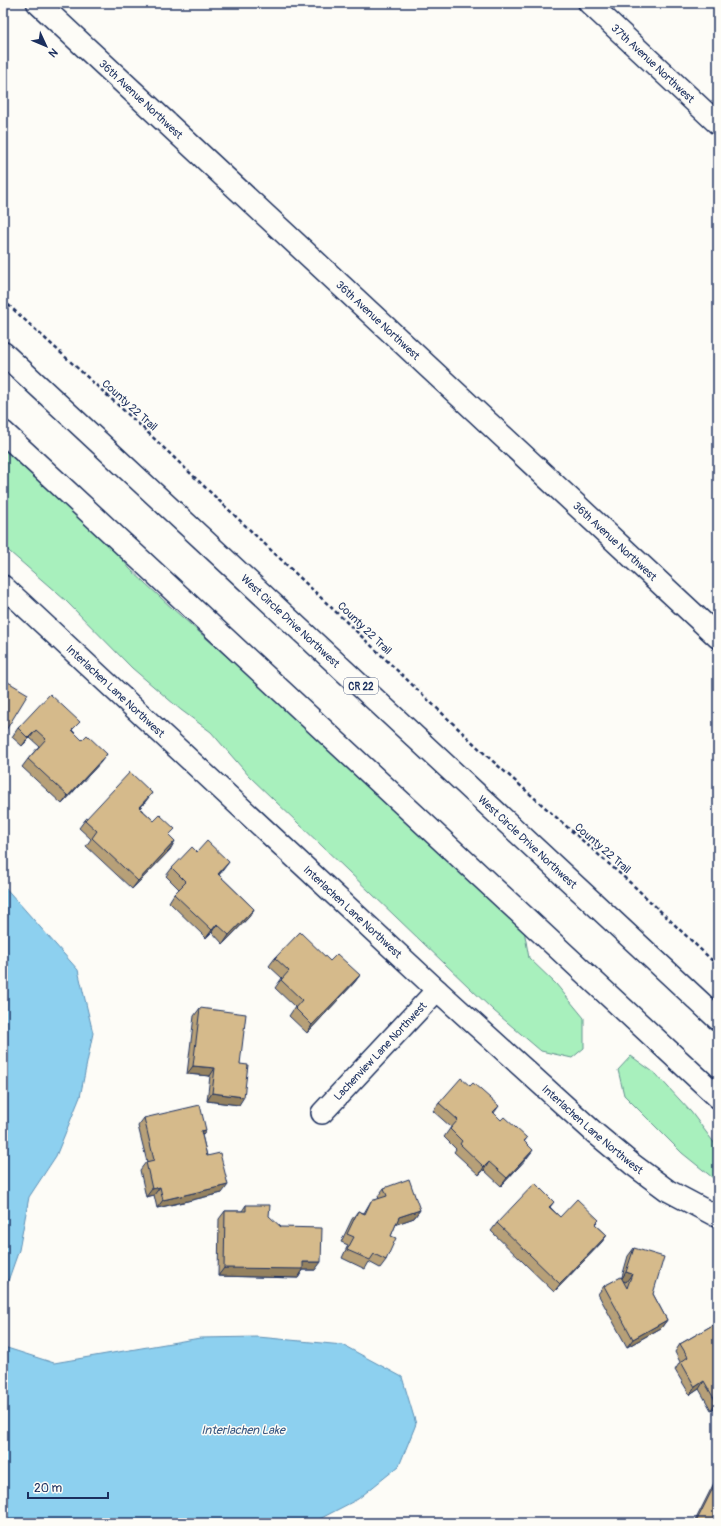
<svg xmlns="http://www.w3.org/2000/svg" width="721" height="1526" font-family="Pangolin,sans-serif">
<rect width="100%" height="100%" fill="#fdfcf7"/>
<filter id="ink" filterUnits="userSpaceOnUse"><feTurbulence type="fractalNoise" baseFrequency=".025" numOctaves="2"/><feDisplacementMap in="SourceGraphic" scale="8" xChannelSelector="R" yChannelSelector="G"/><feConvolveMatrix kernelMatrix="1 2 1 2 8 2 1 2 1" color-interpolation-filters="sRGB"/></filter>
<g filter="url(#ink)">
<!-- green -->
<g fill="#a8f0bd" stroke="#62908e">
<polygon points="3,440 93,523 130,569 173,609 259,685 524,930 529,958 556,984 584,1018 584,1048 572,1058 541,1051 494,1011 249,776 211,732 181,710 132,668 65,600 3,546"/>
<polygon points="631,1056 656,1074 691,1112 718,1148 718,1182 682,1153 624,1095 618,1070"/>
</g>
<!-- water -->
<g fill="#8dd0ef" stroke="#5f90b5">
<polygon points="3,885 78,970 93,1033 80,1097 56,1156 29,1197 19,1250 3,1295"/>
<polygon points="258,1337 343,1345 402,1377 416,1424 399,1466 358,1499 312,1523 3,1523 3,1343 4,1347 54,1363 200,1338"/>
</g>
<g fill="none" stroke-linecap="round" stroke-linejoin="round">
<defs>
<g id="street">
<path id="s1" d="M589 3 718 124"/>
<path id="s2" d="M3 586 437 990 596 1134 632 1164 667 1190 718 1217"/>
<path id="s3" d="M322 1113 437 990"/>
</g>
<g id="secondary">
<path id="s4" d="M38 3 718 637"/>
</g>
<g id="primary">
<path id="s5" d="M3 353 718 1019"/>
<polyline points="3,432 718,1097"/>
</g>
</defs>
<!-- street casing -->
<use href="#street" stroke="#1b2f5e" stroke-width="24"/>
<!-- secondary casing -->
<use href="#secondary" stroke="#1b2f5e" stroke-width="25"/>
<!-- primary casing -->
<use href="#primary" stroke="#1b2f5e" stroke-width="25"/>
<!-- path -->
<polyline stroke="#1b2f5e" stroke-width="2.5" stroke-dasharray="4 3" stroke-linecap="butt" points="3,300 143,428 487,756 635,887 718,966"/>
<!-- street -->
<use href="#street" stroke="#fdfcf7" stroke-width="21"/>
<!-- secondary -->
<use href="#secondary" stroke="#fdfcf7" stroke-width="22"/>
<!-- primary -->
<use href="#primary" stroke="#fdfcf7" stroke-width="22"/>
</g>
<!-- wall -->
<g fill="#b7a078" stroke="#1b2f5e">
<polygon points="18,728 73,731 101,762 62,804 22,767 28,759 39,746 30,738 22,746 12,737"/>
<polygon points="146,801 140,808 170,836 170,850 132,889 86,846 91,839 79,828 85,820"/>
<polygon points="197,852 223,870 219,875 254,909 249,917 223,944 212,932 206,938 169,902 174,894 179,889 166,876 172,868"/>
<polygon points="275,958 330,961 360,975 354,983 307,1033 289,1016 295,1007 275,988 282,978 269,966"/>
<polygon points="200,1008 240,1064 239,1105 207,1101 210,1076 187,1074 194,1016"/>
<polygon points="470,1086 499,1106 494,1113 501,1120 527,1138 524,1142 527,1158 501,1186 484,1170 479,1175 454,1152 456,1149 444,1137 451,1127 433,1111 439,1103"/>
<polygon points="144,1118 206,1130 202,1135 207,1156 222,1193 157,1208 154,1195 146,1197 140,1170 146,1162 147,1162 138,1126"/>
<polygon points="384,1188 420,1210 414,1218 396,1224 391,1236 386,1260 380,1268 369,1262 365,1269 342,1258 348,1245 341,1242 352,1219 358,1211 364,1213 371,1201 379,1199 378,1196"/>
<polygon points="554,1202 550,1207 560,1217 596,1225 607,1235 601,1243 554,1292 491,1231 497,1223"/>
<polygon points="246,1205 269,1216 315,1270 303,1270 298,1278 218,1276 219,1219 225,1211 242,1211"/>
<polygon points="634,1248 653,1294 667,1320 661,1328 627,1347 598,1294 604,1286 622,1277 628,1256"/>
<polygon points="718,1322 718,1406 711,1410 699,1389 690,1395 675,1370 680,1362 675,1352 680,1344"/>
<polygon points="718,1475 718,1523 694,1523"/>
</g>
<!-- shaded-wall -->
<g fill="#958261" stroke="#1b2f5e">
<polygon points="36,730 30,738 22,746 28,738"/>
<polygon points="107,754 101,762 62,804 68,796"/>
<polygon points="152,793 146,801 133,815 139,807"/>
<polygon points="175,841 170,850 132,889 138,881"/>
<polygon points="229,862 223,870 212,882 218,874"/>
<polygon points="254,909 249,917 223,944 229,935"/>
<polygon points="217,924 212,932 206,938 212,930"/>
<polygon points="360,975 354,983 307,1033 312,1025"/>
<polygon points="193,1066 215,1068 210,1076 187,1074"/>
<polygon points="212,1093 244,1097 239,1105 207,1101"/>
<polygon points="206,1130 200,1138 201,1131"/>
<polygon points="533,1150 527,1158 501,1186 507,1178"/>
<polygon points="489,1162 484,1170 479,1175 484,1167"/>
<polygon points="228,1185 222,1193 157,1208 163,1200"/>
<polygon points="160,1187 154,1195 146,1197 152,1189"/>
<polygon points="420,1210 414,1218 394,1225 399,1217"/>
<polygon points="607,1235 601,1243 554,1292 560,1284"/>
<polygon points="303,1262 321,1262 315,1270 303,1270 298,1278 218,1276 224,1268"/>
<polygon points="626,1272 632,1274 626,1282 621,1280"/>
<polygon points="667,1320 661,1328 627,1347 633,1339"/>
<polygon points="704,1381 699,1389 690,1395 695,1387"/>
<polygon points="718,1401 718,1406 711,1410 716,1402"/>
</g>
<!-- building -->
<g fill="#d5ba8b" stroke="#1b2f5e">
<polygon points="3,679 28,694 3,735"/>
<polygon points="50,694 80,722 72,730 82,740 87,735 107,754 68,796 28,759 46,739 36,730 28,738 18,728"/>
<polygon points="130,772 152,793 139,807 154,821 160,815 175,829 169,835 175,841 138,881 92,838 97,831 85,820"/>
<polygon points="207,841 229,862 218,874 254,909 229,935 217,924 212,930 174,894 186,882 172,868 192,847 197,852"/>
<polygon points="300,932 330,961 337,954 360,975 312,1025 295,1008 302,1000 281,980 289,971 275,958"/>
<polygon points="200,1008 246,1014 240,1064 248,1065 244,1097 212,1093 215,1068 193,1066"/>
<polygon points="461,1078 470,1086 473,1083 499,1106 493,1112 501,1120 504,1117 527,1138 524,1141 533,1150 507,1178 489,1162 484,1167 460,1144 462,1141 450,1129 458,1120 439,1103"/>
<polygon points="200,1105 206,1130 201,1131 207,1156 220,1153 228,1185 163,1200 160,1187 152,1189 146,1162 154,1160 144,1118"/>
<polygon points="409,1179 420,1210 399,1217 391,1236 396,1238 386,1260 374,1254 370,1260 347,1250 354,1237 347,1234 358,1211 365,1214 371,1201 387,1196 384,1188"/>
<polygon points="535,1183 554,1202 549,1207 560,1217 577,1199 599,1220 595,1224 607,1235 560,1284 497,1223"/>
<polygon points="246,1205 270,1205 269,1216 281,1227 322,1228 321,1262 303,1262 303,1269 224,1268 225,1211 246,1211"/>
<polygon points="634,1248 664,1257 653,1294 667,1320 633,1339 604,1286 621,1277 627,1288 632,1274 626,1272"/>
<polygon points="718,1322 718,1401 716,1402 704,1381 695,1387 681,1362 688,1357 680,1344"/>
<polygon points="718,1478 718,1523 699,1523 696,1522"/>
</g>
</g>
<g text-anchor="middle" stroke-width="3" stroke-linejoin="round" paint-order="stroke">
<!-- shield labels -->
<rect fill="#fdfcf7" stroke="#5f6c8c" stroke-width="1" x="344" y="678" width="34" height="16" rx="3"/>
<g font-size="10" font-weight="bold" fill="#1b2f5e">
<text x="361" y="690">CR 22</text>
</g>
<!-- street labels -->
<g font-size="11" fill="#1b2f5e" stroke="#fdfcf7">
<text dy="4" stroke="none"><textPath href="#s1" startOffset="88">37th Avenue Northwest</textPath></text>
<text dy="4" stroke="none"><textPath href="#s4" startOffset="141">36th Avenue Northwest</textPath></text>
<text dy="4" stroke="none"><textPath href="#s4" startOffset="465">36th Avenue Northwest</textPath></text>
<text transform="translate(130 405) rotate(42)" y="4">County 22 Trail</text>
<text dy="4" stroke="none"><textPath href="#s4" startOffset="789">36th Avenue Northwest</textPath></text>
<text dy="4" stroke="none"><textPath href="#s5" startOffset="393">West Circle Drive Northwest</textPath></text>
<text transform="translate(365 628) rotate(44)" y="4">County 22 Trail</text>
<text dy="4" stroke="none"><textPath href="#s2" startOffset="154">Interlachen Lane Northwest</textPath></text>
<text dy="4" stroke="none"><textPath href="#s5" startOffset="717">West Circle Drive Northwest</textPath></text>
<text transform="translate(603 848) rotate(41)" y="4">County 22 Trail</text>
<text dy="4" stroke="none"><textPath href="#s2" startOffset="478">Interlachen Lane Northwest</textPath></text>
<text dy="4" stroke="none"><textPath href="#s3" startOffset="85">Lachenview Lane Northwest</textPath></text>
<text dy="4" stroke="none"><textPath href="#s2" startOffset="802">Interlachen Lane Northwest</textPath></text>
</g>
<!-- water labels -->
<g font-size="12" font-style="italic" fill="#385782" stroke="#fdfcf7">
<text x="243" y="1434">Interlachen Lake</text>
</g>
</g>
<!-- margin -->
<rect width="721" height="1526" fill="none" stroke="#fdfcf7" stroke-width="16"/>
<rect x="8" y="8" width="705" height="1510" fill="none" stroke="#1b2f5e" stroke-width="1.5" filter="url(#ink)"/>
<!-- north arrow -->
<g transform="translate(46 46) rotate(134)" stroke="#fdfcf7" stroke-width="3" paint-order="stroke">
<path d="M0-3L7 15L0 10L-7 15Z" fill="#1b2f5e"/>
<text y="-6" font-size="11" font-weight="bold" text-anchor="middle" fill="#1b2f5e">N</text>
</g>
<!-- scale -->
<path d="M28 1492v6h80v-6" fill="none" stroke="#1b2f5e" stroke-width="2"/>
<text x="34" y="1492" font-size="12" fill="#1b2f5e" stroke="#fdfcf7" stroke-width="3" paint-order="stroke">20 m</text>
</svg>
